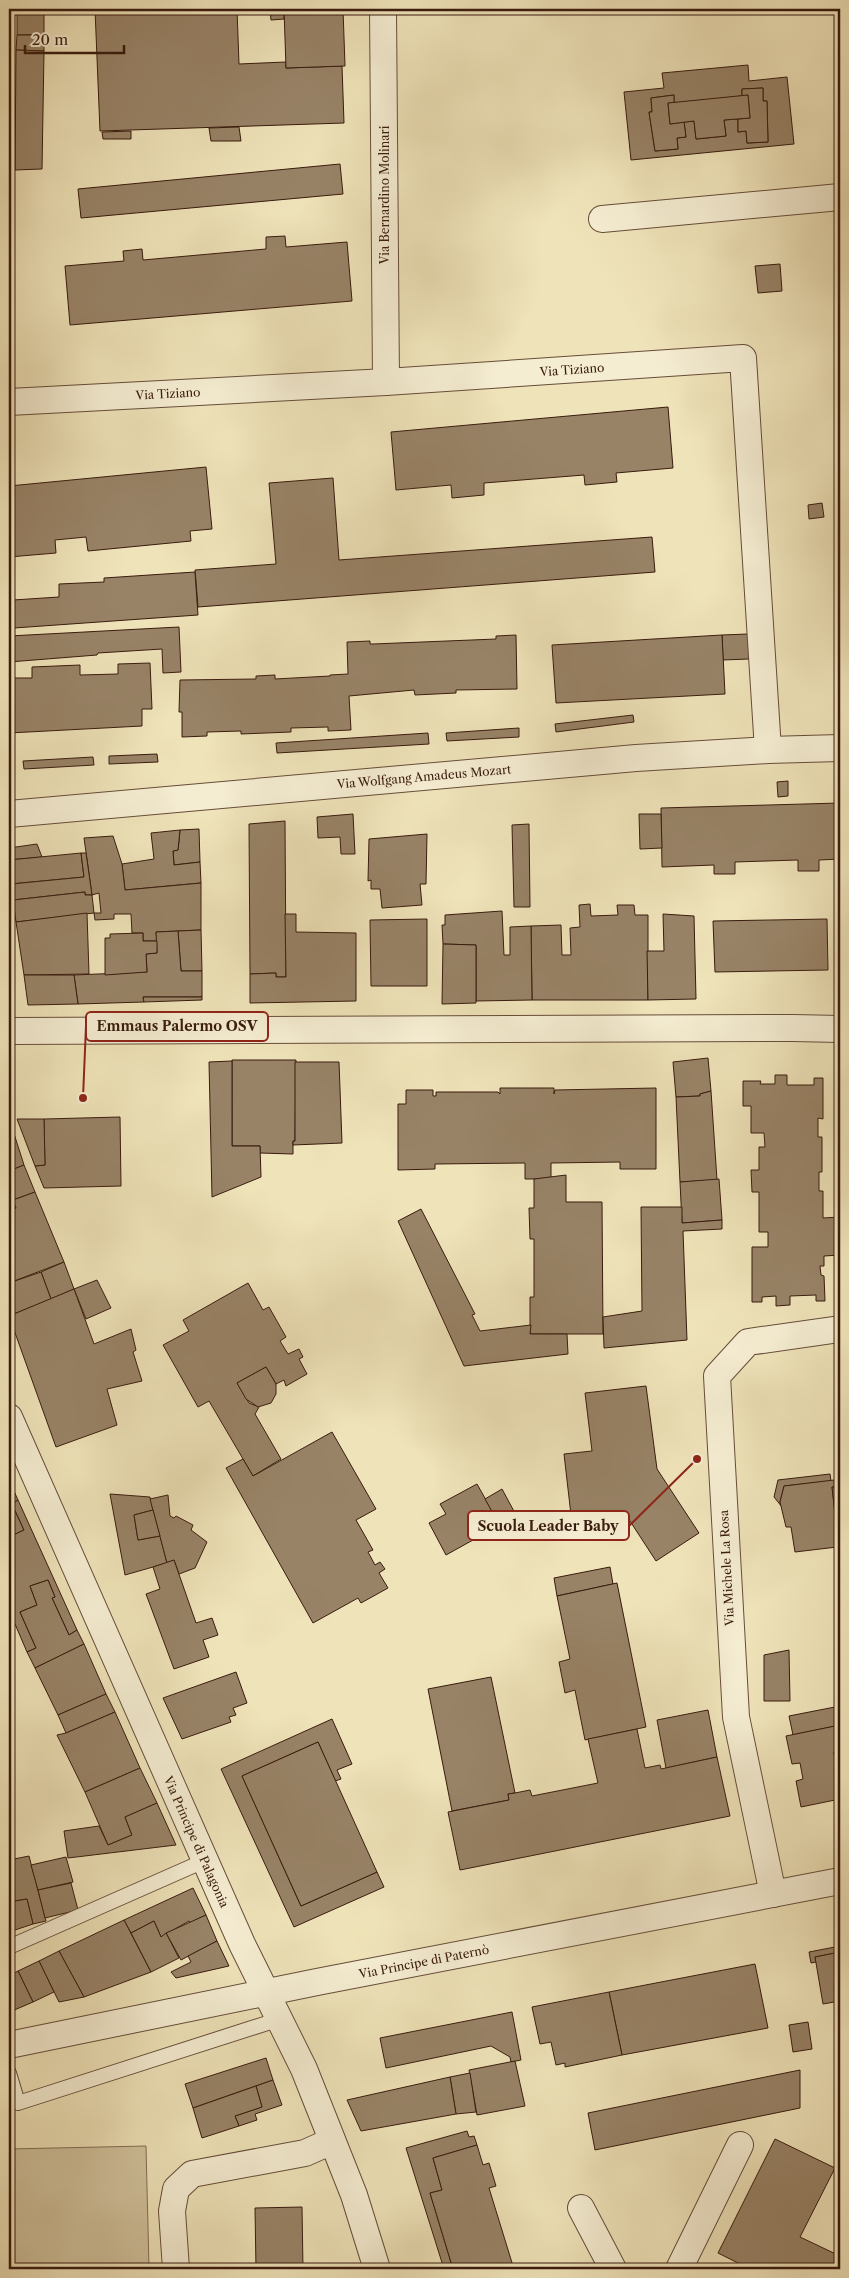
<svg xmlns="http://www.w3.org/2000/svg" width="849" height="2278" font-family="'Libre Caslon Text',serif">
<rect width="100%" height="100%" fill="#efe3b9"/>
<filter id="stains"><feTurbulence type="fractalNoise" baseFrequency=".004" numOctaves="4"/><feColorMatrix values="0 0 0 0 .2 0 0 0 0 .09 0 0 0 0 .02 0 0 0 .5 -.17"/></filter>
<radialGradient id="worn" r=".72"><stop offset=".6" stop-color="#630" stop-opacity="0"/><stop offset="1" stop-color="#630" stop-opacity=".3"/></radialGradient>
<!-- grass -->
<polygon fill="#d0c19c" stroke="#846e55" points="146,2146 149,2269 9,2269 9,2149"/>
<!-- building -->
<g fill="#988367" stroke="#391b0e" fill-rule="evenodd">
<rect x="17" y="9" width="27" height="26"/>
<polygon points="95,9 237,9 239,64 286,62 286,68 342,66 344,123 100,131"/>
<polygon points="270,9 284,9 284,19 271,20"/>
<polygon points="284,9 343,9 345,66 286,68"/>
<polygon points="622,9 735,9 629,10"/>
<polygon points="17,35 44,35 44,51 16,50"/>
<polygon points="16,50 44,51 42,169 15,170"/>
<path d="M748 65 749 81 787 77 794 144 631 160 624 92 664 88 662 73ZM763 88V101H767L768 142 747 143 746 131 738 132V119L724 120 726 136 696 139 694 121 684 122 686 137 677 138 678 149 655 151 649 112H652L651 98 674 95V103L742 96V89Z"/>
<polygon points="763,88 763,101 767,101 768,142 747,143 746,131 738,132 738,119 750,118 748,95 742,96 742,89"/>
<polygon points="674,95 674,103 668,103 670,124 684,122 686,137 677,138 678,149 655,151 649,112 652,112 651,98"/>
<polygon points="748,95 750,118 724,120 726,136 696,139 694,121 670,124 668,103"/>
<polygon points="239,127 241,141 211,141 209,128"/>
<polygon points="131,131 131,139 103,139 102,132"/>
<polygon points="340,164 343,194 81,218 78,189"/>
<polygon points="285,236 286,247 347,242 352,301 70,325 65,266 124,261 123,251 142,249 143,260 266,249 266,237"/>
<polygon points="780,264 782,291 758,293 755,266"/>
<polygon points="838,349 840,349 840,470 838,405"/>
<polygon points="668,407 673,468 616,473 617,482 585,485 584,475 484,483 484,495 452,498 451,485 396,490 391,432"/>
<polygon points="206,467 212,529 190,531 191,541 88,551 86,537 55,540 56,553 9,557 9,486"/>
<polygon points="333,478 339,560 652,537 655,572 198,607 195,570 276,564 269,483"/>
<polygon points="822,503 824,517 809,519 808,505"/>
<polygon points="195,572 198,615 14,628 13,600 59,597 59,584 104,582 104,578"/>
<polygon points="13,600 14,625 9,626 9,601"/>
<polygon points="179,627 181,672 163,673 162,649 98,653 97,655 9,662 9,636"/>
<polygon points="748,634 749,659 723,660 722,635"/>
<polygon points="516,635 517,689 456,690 456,693 415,695 414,690 349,696 351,730 328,731 328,727 291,728 291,732 241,734 241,731 207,732 207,736 182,737 182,712 179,712 180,680 256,679 256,676 275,675 275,679 330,676 330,675 348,674 347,642 370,641 370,644 373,644 496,639 496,636"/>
<polygon points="722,635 725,694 556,703 552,645"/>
<polygon points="150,663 152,709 142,709 142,726 9,733 9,678 32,678 32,667 80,665 80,675 118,674 118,664"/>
<polygon points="633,715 634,722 556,732 555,724"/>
<polygon points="519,728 519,737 447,741 446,733"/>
<polygon points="428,733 429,744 277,753 276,743"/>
<polygon points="157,754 158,762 109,764 109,756"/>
<polygon points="93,757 94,765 24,769 23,761"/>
<polygon points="788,781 788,796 778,797 777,782"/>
<polygon points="840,803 840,859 819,860 819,871 798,871 798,860 735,862 735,874 714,874 714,865 662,867 661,808"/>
<polygon points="353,814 355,854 341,854 340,837 318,838 317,817"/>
<polygon points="639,814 661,814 662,848 640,849"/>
<polygon points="285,821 286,977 276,977 276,973 250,974 249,824"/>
<polygon points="529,824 530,907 514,907 512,825"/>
<polygon points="199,829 200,862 174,865 173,851 178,850 180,830"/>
<polygon points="180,830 178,850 173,851 174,865 200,862 201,883 125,890 122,864 154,859 151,833"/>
<polygon points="427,834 426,884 420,884 422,905 382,908 380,889 371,889 371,880 368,881 369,839"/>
<polygon points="113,836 122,864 125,890 201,883 201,930 156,932 157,941 143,941 143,933 132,933 131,914 114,914 114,919 95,920 94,913 101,913 99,893 92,895 84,838"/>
<polygon points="37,844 42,857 9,860 9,848"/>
<polygon points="81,853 84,877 11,884 9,860"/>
<polygon points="81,853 86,853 92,895 85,895 85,892 13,900 11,884 84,877"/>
<polygon points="85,892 85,895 92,895 94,913 16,922 13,900"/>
<polygon points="590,904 591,916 618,915 617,905 634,905 635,915 648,915 648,1000 532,1000 531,926 561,925 562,955 571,955 570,928 580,927 579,905"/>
<polygon points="502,911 504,955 510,955 510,927 531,926 532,1000 476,1001 476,945 443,944 442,925 445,925 445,915"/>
<polygon points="87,913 89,974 24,975 16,922"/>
<polygon points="285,914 296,914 296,932 356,933 356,1001 250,1003 250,974 276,973 276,977 286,977"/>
<polygon points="663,914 694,916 696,999 648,1000 647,951 664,951"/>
<polygon points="427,919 427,986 371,986 370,920"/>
<polygon points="827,919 828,970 715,972 713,921"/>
<polygon points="201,930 202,971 181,971 178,931"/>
<polygon points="178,931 181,971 202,971 202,997 143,997 144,1002 78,1004 74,975 147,972 146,954 157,953 156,932"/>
<polygon points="143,933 143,941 157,941 157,953 146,954 147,972 105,975 105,938 110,938 110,934"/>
<polygon points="443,944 476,945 476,1003 442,1004"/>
<polygon points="24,975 74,975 78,1004 28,1005"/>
<polygon points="143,997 202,997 202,1000 144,1002"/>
<polygon points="708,1058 711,1091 700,1094 700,1096 676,1097 673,1062"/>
<polygon points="232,1060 296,1060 295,1141 293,1141 293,1154 260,1153 260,1146 232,1146"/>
<polygon points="232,1061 232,1146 260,1146 261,1177 212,1197 209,1062"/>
<polygon points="295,1062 339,1062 342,1143 293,1145 293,1141 295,1141"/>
<polygon points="775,1075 787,1075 787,1085 814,1085 814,1078 823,1078 823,1119 818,1118 818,1137 822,1137 822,1172 819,1172 819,1191 823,1191 823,1218 840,1217 840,1255 824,1256 824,1266 820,1266 821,1275 824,1276 825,1301 816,1301 816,1295 790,1296 790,1305 776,1306 776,1296 762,1297 762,1302 752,1302 752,1247 768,1247 768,1232 759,1232 759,1192 752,1192 751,1170 759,1170 759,1147 765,1147 764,1133 751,1133 751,1106 743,1106 743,1081 761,1081 760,1084 775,1084"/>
<polygon points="500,1088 554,1088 554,1094 555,1090 656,1088 656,1169 620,1169 620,1162 551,1163 551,1179 525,1179 525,1163 435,1164 435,1169 398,1170 398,1104 406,1104 406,1090 433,1090 433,1096 436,1096 436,1092 498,1092 500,1094"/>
<polygon points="711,1091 717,1180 680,1182 676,1097 700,1096 700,1094"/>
<polygon points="120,1117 121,1186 44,1188 35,1166 45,1165 44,1119"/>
<polygon points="9,1118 24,1165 9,1171"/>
<polygon points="17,1119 44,1119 45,1165 35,1166"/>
<polygon points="24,1165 35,1192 13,1200 16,1208 9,1211 9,1171"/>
<polygon points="566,1175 566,1202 602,1202 603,1334 530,1334 530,1297 534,1297 534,1239 530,1239 529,1208 534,1208 534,1179"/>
<polygon points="719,1179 722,1220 682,1223 680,1182"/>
<polygon points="35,1192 64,1262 9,1283 9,1211 16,1208 13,1200"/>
<polygon points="641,1207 682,1207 682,1223 722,1220 722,1229 683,1231 687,1340 604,1348 603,1317 642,1311"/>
<polygon points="421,1209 475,1314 472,1315 480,1331 531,1325 530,1334 567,1334 568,1354 464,1366 398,1221"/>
<polygon points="64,1262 74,1289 51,1299 41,1272"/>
<polygon points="41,1272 51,1299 9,1316 9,1283"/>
<polygon points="97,1280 111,1308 86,1319 74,1289"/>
<polygon points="248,1283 263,1310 269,1307 286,1337 280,1341 288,1354 299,1349 303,1357 299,1359 307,1374 286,1386 284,1380 276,1384 266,1367 237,1383 249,1403 259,1407 255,1414 281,1459 253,1476 209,1401 198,1407 163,1345 189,1331 183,1320"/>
<polygon points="74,1289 94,1344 131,1329 136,1350 133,1352 142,1381 107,1389 117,1425 56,1447 9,1316"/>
<polygon points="266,1367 276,1384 276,1394 271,1403 258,1407 246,1399 237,1383"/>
<polygon points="646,1386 657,1469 699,1533 656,1561 628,1518 603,1511 571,1515 564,1454 592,1451 585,1393"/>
<polygon points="332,1432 376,1509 356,1520 373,1550 368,1552 375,1565 380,1562 385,1569 379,1573 388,1588 361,1603 358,1598 313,1623 226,1468 243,1459 253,1476"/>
<polygon points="830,1474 831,1481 784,1486 780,1502 782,1507 774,1497 778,1480"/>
<polygon points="9,1480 18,1500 12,1504 24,1530 9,1537"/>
<polygon points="834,1480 835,1487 832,1487 836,1522 840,1521 840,1549 837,1547 795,1552 791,1527 786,1527 780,1502 784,1486"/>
<polygon points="477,1484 500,1525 446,1555 429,1523 446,1514 440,1504"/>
<polygon points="840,1486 840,1521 836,1522 832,1487"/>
<polygon points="502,1489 516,1515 499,1524 485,1499"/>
<polygon points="110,1494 150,1497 153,1510 134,1515 138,1540 160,1536 167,1563 125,1575"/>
<polygon points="168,1495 170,1516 174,1518 176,1516 193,1525 191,1530 207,1542 195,1568 179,1574 174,1560 167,1563 150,1499"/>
<polygon points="18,1500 77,1630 69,1635 52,1598 55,1597 48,1580 30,1586 37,1605 20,1612 36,1648 27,1652 9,1610 9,1537 24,1530 12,1504"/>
<polygon points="153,1510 160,1536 138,1540 134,1515"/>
<polygon points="174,1560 196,1623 212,1618 218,1635 203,1640 209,1657 174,1669 146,1594 160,1589 153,1567"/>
<polygon points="610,1567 613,1584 557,1596 554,1578"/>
<polygon points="48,1580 55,1597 52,1598 69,1635 77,1630 84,1644 35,1668 27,1652 36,1648 20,1612 37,1605 30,1586"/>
<polygon points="617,1583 646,1727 585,1740 575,1690 565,1693 559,1662 570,1659 557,1596"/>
<polygon points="84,1644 106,1694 58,1715 35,1668"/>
<polygon points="789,1650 790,1701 764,1701 764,1655"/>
<polygon points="236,1672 247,1703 233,1708 236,1715 229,1717 231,1722 182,1739 163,1698"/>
<polygon points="491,1677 515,1793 508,1794 509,1800 452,1811 428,1689"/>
<polygon points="106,1694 115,1712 66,1733 58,1715"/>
<polygon points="840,1706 840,1725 793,1735 789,1716"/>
<polygon points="708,1710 717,1757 666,1768 657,1720"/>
<polygon points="115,1712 140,1768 85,1792 57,1735 66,1733"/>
<polygon points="332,1719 352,1764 337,1770 341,1779 335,1781 318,1742 242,1776 301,1906 377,1872 384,1887 294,1927 221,1769"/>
<polygon points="840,1725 840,1751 834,1752 840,1785 840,1799 801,1807 796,1781 803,1779 800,1763 792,1764 786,1736"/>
<polygon points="637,1729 645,1768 660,1765 661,1769 717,1757 730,1816 460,1870 448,1812 509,1800 508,1794 515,1793 530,1790 532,1796 598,1783 588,1739"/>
<polygon points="318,1742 377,1872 301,1906 242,1776"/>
<polygon points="840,1751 840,1785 834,1752"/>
<polygon points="140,1768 157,1803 125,1817 132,1835 108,1845 85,1792"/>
<polygon points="157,1803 176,1845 68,1858 64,1831 99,1826 108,1845 132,1835 125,1817"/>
<polygon points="29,1856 46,1921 33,1924 27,1899 9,1902 9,1860"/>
<polygon points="66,1857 73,1882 38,1890 31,1865"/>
<polygon points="71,1883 78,1910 45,1918 38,1890"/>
<polygon points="193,1888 206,1915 190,1923 189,1921 161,1937 154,1921 131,1933 124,1920"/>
<polygon points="27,1899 33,1924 9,1932 9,1902"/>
<polygon points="206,1915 217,1941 181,1960 166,1933"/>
<polygon points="124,1920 151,1972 84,1997 59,1951"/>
<polygon points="154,1921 161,1937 166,1933 179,1958 151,1972 131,1933"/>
<polygon points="217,1941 229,1966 176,1978 171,1972 191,1962 188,1956"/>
<polygon points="840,1946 840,1952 815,1957 816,1962 811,1963 809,1952"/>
<polygon points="59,1951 84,1997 59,2002 39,1961"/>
<polygon points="840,1952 840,2001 823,2004 815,1957"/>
<polygon points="39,1961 54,1992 33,2002 18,1971"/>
<polygon points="755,1964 768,2028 622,2055 609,1992"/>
<polygon points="18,1971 33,2002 12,2011 9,2005 9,1976"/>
<polygon points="609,1992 622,2055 565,2067 565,2063 556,2065 551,2042 540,2044 532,2007"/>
<polygon points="512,2012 521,2060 511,2062 510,2057 491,2046 386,2068 380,2038"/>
<polygon points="808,2022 812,2049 793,2052 789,2025"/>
<polygon points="266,2058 273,2080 193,2108 185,2084"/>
<polygon points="515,2061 525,2106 477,2115 469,2070"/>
<polygon points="800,2070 800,2108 595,2150 588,2113"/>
<polygon points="470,2073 476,2112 456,2114 450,2077"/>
<polygon points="450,2077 456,2114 361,2131 347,2100"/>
<polygon points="273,2080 282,2105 255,2114 257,2120 239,2126 235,2116 262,2107 256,2086"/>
<polygon points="256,2086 262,2107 235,2116 239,2126 202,2138 193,2108"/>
<polygon points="467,2131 469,2137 474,2136 477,2145 433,2158 442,2190 430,2193 453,2269 444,2269 406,2148"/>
<polygon points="775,2139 835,2168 800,2237 840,2256 840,2269 750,2269 718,2253"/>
<polygon points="477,2145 483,2165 489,2163 496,2186 489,2188 513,2266 502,2269 453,2269 430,2193 442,2190 433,2158"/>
<polygon points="302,2207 303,2269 256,2269 255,2208"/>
<polygon points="518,2264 519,2269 502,2269 513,2266"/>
</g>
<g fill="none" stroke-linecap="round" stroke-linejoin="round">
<defs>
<g id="lane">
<polyline points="9,1947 204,1861"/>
<polyline points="9,2073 18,2103 280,2019"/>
</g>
<g id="street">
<polyline points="383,9 386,382"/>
<polyline points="602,219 840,197"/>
<polyline points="9,402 386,382 743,358 768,750"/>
<polyline points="9,814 636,758 768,750 840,748"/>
<polyline points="9,1031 793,1028 840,1029"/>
<polyline points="9,1417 242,1944 304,2069 354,2195 377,2269"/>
<polyline points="773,1894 736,1717 717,1376 748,1342 840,1329"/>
<polyline points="9,2045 317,1982 840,1881"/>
<polyline points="581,2208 613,2269"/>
<polyline points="176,2269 172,2211 176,2189 192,2174 305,2153 332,2141"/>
<polyline points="679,2269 740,2145"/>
</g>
</defs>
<!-- lane casing -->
<use href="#lane" stroke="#664d39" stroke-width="16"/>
<!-- street casing -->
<use href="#street" stroke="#664d39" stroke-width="28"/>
<!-- lane -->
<use href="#lane" stroke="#f5edd2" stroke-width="14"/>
<!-- street -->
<use href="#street" stroke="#f5edd2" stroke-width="26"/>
</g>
<g text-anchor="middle" stroke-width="5" stroke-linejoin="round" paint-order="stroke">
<!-- street labels -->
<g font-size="12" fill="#391b0e" stroke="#f5edd2">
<text transform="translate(385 195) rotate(-90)" y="4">Via Bernardino Molinari</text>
<text transform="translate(572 370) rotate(-4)" y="4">Via Tiziano</text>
<text transform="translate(168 394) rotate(-3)" y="4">Via Tiziano</text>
<text transform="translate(424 777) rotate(-5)" y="4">Via Wolfgang Amadeus Mozart</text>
<text transform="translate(727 1568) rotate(-93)" y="4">Via Michele La Rosa</text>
<text transform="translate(196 1842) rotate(66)" y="4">Via Principe di Palagonia</text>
<text transform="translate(424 1962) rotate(-11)" y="4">Via Principe di Paternò</text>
</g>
</g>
<!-- callouts -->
<path fill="none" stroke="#8f2418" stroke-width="2" d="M83 1098L86 1026M697 1459L629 1526"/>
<g fill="#8f2418" stroke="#f5edd2" stroke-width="2">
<circle cx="83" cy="1098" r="5"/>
<circle cx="697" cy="1459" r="5"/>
</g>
<g fill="#f5edd2" stroke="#8f2418" stroke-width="2">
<rect x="86" y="1012" width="182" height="29" rx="5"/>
<rect x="468" y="1511" width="161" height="29" rx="5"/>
</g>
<g font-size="14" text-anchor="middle" font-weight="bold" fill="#391b0e">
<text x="177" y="1031">Emmaus Palermo OSV</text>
<text x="548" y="1531">Scuola Leader Baby</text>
</g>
<!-- margin -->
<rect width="849" height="2278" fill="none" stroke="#efe3b9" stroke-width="30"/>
<rect x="10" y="10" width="829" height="2258" fill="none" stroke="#391b0e" stroke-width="2.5"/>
<rect x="15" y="15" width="819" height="2248" fill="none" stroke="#391b0e"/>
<!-- scale -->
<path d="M25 45v8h99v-8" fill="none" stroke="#391b0e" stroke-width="2.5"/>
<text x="32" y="45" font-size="15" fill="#391b0e" stroke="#f5edd2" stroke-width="4" paint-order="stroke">20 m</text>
<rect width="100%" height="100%" filter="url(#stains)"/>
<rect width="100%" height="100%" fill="url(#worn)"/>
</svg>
